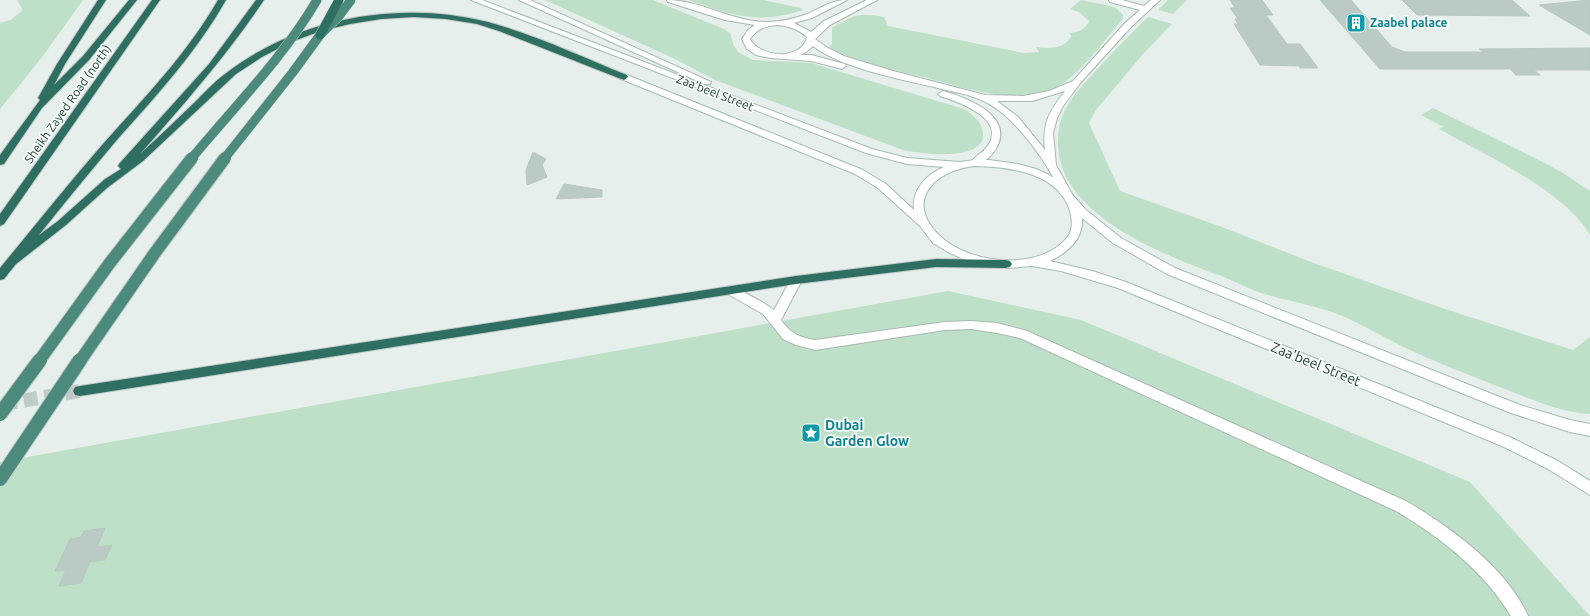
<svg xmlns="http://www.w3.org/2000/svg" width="1590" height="616" font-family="Ubuntu,sans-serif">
<rect width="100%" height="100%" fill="#e6efeb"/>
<!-- green -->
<g fill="#bfe0c8">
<polygon points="17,0 83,0 43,56 0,109 0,23 10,20 22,11 22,8"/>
<path d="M545 0H653L724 29 730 33 734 46 738 52 753 60 811 63 964 109C974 116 983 122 983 135 984 162 920 154 903 150L715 80 675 59Z"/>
<path d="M688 0H763L801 8 803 10C758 25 731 15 688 0Z"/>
<path d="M1081 0 1110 6 1116 8 1123 15V19C1106 38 1080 75 1058 86 1043 94 1021 96 1004 95 978 93 953 85 927 78 895 70 859 64 829 47L832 44V28C854 15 858 12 884 17L888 26 1024 53 1039 52 1036 47C1049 49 1064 49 1071 37L1070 33C1079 32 1085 30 1089 21L1079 12 1070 9Z"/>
<polygon points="1168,0 1187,0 1173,14 1158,10"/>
<path d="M1148 17 1172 24 1143 54 1096 110 1089 123 1120 191 1222 227 1311 262 1442 308 1573 350 1590 337V414C1564 413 1539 402 1515 393 1480 379 1444 366 1410 350 1386 339 1364 325 1340 315 1317 306 1292 302 1268 295 1252 291 1237 282 1221 276 1164 255 1055 214 1058 140 1058 132 1059 124 1062 117 1070 96 1087 81 1102 64 1117 48 1132 32 1148 17Z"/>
<path d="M1433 108 1541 161 1563 173 1590 191V235C1565 191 1483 154 1439 129L1444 127 1421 115Z"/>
<polygon points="948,291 1081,320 1470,482 1590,616 0,616 0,462"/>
</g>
<!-- building -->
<g fill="#bbcac4" stroke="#b8c9c2">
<polygon points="1230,0 1262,0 1273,15 1266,15 1287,44 1300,44 1318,68 1300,68 1299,66 1260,65 1234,24 1238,24 1235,19 1238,19 1230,8 1235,8"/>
<polygon points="1320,0 1351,0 1392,47 1405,52 1483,52 1479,49 1590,48 1590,70 1534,70 1540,75 1516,75 1510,69 1380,69"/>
<polygon points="1402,0 1512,0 1530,16 1417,15"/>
<polygon points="1590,0 1590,35 1539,5 1589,0"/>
<polygon points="533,152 546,159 542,165 547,177 527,185 526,170"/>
<polygon points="564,184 602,190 602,197 556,199"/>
<polygon points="105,528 97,547 112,545 105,560 90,562 81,583 59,586 66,570 55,571 70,539 81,537 84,531"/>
</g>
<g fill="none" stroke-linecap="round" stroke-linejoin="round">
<!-- motorway-tunnel -->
<polyline stroke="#bfccc8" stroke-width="14" stroke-dasharray="14 7" stroke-linecap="butt" points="3,404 80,391"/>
<defs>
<g id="minor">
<path d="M667 0C700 0 731 21 765 22 780 22 794 19 807 14 821 8 832 0 847 0L812 18 794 23 811 32 824 21 867 0H877L830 25 815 39 828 48 844 56 893 71 985 95 1023 96 1049 91 1073 81 1125 23 1140 10 1110 2 1109 0H1122L1144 6 1151 0H1160L1131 27 1081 82 1063 106 1057 118 1053 133 1056 165 1073 196 1068 199 1064 198C1060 192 1057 184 1053 177 1041 155 1017 123 997 109 981 97 961 93 942 89 906 80 842 69 813 46L806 52 800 55H811L845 64 846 66 842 69 811 61 770 58 756 55 747 49 742 39 748 30 755 25 725 20 668 2ZM777 25C789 26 798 29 807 37 802 61 760 58 750 39 757 29 765 26 777 25ZM1065 91C1049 112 1042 123 1045 150L1018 117 997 101H1032Z"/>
<path d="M943 91C968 98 1015 116 996 149 992 155 983 164 975 166L970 163C976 155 987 151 991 140 1000 116 956 101 940 96L938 94Z"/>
<path d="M796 276 800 277 802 280 781 320C790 333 800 338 815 340L945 322 971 321 997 323 1027 331 1406 501C1450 527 1507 568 1528 616H1511C1483 570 1441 538 1396 511L1020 338 997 333 971 329 945 330 815 350 796 345 783 339 763 314 726 293 724 290 726 287 730 286 734 287 762 302 774 310 792 277Z"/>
</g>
<g id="secondary">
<path d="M471 0H482L872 149 907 158 960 162 975 160H989L1018 164 1036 169 1049 175 1061 182 1086 210 1121 238 1175 268 1520 405 1570 420 1590 424V436L1570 432 1511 413 1167 274 1113 243 1082 218C1084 239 1067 253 1050 261L1092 271 1126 282 1512 438 1558 461 1590 481V495L1548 469 1502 446 1118 288 1061 271 1032 266 1008 268 988 266 965 260 948 252 933 243 920 226 878 188 855 174 621 79 620 77 624 74 627 75 863 170 886 184 914 210C912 189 926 175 944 167L907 164 866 153ZM975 166C1009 167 1058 172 1070 211 1072 218 1073 228 1069 235 1043 272 970 265 940 236 903 201 935 170 975 166Z"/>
<polygon points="519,0 530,0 711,82 710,84 704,84"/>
</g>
<g id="motorway">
<polygon points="98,0 106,0 65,64 54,85 83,56 129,0 137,0 89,60 42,108 4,164 0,165 0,155 40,100 38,98 57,64"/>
<polygon points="152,0 160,0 4,224 0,226 0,214"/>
<path d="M218 0H226C196 53 156 96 116 141 90 172 64 203 39 235L58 221 105 179 121 169 118 166 119 164 209 64 256 0H264C227 55 184 104 140 154 159 137 177 119 195 102 206 91 216 80 229 71 301 17 401 0 488 22 536 35 582 57 627 75L628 77 624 80 621 79 499 31 477 24 446 19 414 17 381 19 350 24 321 31 291 42 262 57 236 74 143 161 107 188 66 225 16 264 4 279 0 280V268C34 227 67 185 103 144 144 98 187 54 218 0Z"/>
<polygon points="936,259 1006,260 1010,261 1012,264 1010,267 1006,268 936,267 796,284 80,396 75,395 73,391 75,387 80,386 796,276"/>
</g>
</defs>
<!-- minor casing -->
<use href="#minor" stroke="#a8b8b2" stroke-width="2"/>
<!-- secondary casing -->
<use href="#secondary" stroke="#a4bbb3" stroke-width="2"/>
<!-- motorway casing -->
<use href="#motorway" stroke="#c2cac8" stroke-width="2"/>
<!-- minor -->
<use href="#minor" fill="#fff" fill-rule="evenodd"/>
<!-- secondary -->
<use href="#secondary" fill="#fff" fill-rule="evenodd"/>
<!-- motorway -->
<use href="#motorway" fill="#2f6f62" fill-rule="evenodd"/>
<defs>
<g id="trunk-bridge-far2">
<path d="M191 159C234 107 283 58 317 0"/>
<polyline points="224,159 293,72 320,35 339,16 351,0"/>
</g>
<g id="trunk-bridge-far1">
<polyline points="39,361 109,264 192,158"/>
<polyline points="80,361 154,254 225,158"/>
</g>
<g id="trunk-bridge">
<polyline points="0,414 40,360"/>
<polyline points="0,479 80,360"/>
</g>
<polyline id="motorway-bridge" points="320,35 339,0"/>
</defs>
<!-- trunk-bridge-far2 casing -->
<use href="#trunk-bridge-far2" stroke="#c2cac8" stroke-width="10" stroke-linecap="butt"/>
<!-- trunk-bridge-far1 casing -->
<use href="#trunk-bridge-far1" stroke="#c2cac8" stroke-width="14" stroke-linecap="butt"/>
<!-- trunk-bridge casing -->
<use href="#trunk-bridge" stroke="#c2cac8" stroke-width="16" stroke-linecap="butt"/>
<!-- motorway-bridge casing -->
<use href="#motorway-bridge" stroke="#c2cac8" stroke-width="10" stroke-linecap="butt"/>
<!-- trunk-bridge-far2 -->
<use href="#trunk-bridge-far2" stroke="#4c8a7c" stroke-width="9"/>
<!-- trunk-bridge-far1 -->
<use href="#trunk-bridge-far1" stroke="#4c8a7c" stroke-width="12"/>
<!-- trunk-bridge -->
<use href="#trunk-bridge" stroke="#4c8a7c" stroke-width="14"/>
<!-- motorway-bridge -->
<use href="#motorway-bridge" stroke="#2f6f62" stroke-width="9"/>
</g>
<!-- icons -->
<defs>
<symbol id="building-square" viewBox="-11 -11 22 22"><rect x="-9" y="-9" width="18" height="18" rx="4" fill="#0f9aa8" stroke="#f7fbf9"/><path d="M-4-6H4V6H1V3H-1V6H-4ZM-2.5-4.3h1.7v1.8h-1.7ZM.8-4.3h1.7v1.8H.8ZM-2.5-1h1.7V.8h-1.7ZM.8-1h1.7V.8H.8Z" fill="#fff"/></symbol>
<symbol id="sight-square" viewBox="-11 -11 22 22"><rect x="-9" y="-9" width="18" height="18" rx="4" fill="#0f9aa8" stroke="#f7fbf9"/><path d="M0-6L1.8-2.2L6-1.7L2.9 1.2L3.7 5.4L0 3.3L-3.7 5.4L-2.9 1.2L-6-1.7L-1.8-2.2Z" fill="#fff"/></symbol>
</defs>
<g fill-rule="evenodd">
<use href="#building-square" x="1345" y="12" width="22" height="22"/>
<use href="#sight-square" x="800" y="422" width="22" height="22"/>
</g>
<g text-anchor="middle" stroke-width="3.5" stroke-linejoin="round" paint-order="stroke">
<!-- far-culture labels -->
<g font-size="12" font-weight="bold" fill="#0d838f" stroke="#f7fbf9" text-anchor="start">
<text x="1370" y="27">Zaabel palace</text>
</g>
<!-- far-street labels -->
<g font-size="12" fill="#24423a" stroke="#f7fbf9">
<text transform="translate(715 93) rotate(21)" y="4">Zaa'beel Street</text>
<text transform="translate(68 104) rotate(-55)" y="4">Sheikh Zayed Road (north)</text>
</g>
<!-- street labels -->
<g font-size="14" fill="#24423a" stroke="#f7fbf9">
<text transform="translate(1316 364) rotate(22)" y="5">Zaa'beel Street</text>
</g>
<!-- culture labels -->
<g font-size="14" font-weight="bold" fill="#0d838f" stroke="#f7fbf9" text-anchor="start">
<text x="825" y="430">Dubai<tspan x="825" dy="16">Garden Glow</tspan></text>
</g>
</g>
</svg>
